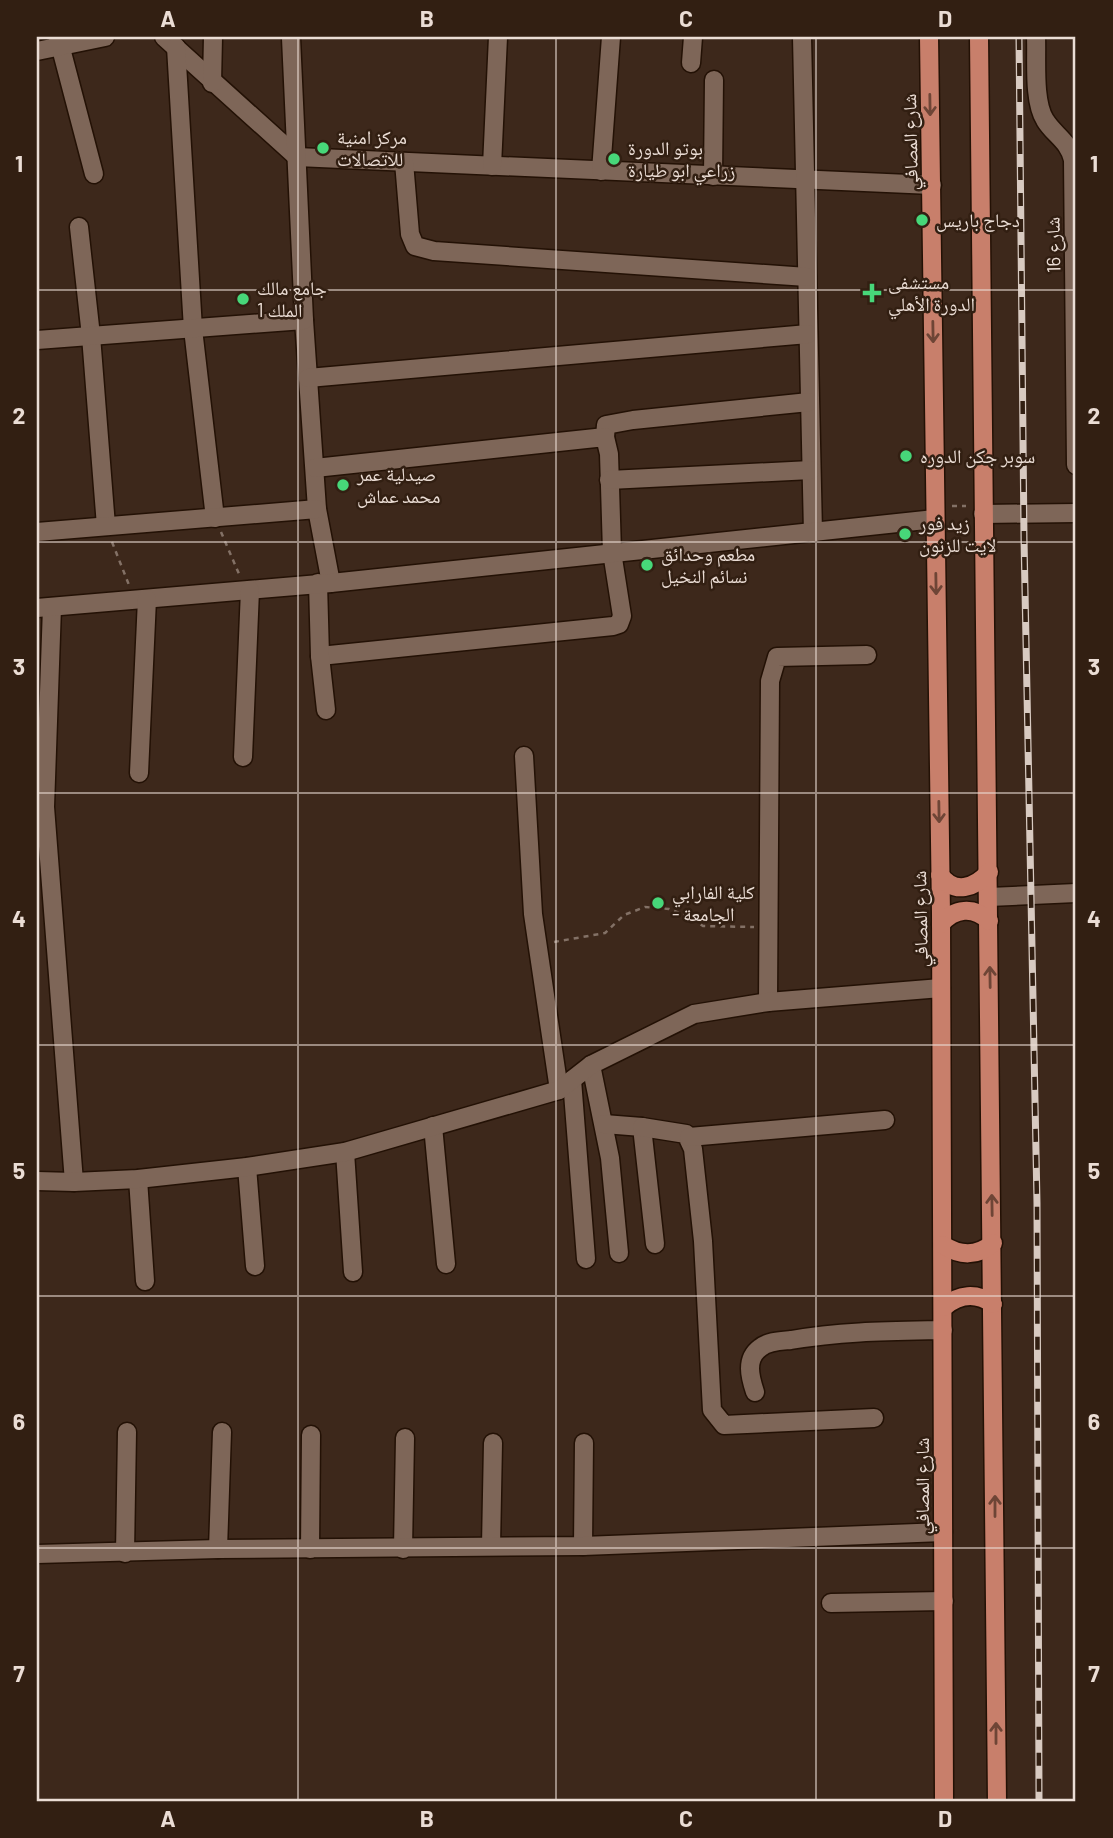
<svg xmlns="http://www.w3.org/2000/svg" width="1113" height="1838" font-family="Barlow,'Noto Naskh Arabic',sans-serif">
<rect width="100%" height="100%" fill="#3d281b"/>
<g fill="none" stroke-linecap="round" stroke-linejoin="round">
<defs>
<g id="minor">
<polyline points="58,37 94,174"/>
<polyline points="164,37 297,157 932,185"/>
<polyline points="802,37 813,533"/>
<path d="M1036 37C1037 59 1033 101 1045 120 1054 135 1069 141 1073 160L1076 465"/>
<polyline points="291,38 304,320 317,509 331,583"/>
<polyline points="176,47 193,329 215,518"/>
<polyline points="37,51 105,37"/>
<polyline points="691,63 693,37"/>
<polyline points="212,83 213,37"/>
<polyline points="404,162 410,234 415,246 434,251 807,277"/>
<polyline points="492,166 498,37"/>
<polyline points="601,171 611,37"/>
<polyline points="713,176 714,80"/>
<polyline points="79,227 91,336 106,526"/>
<polyline points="37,340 304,320"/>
<polyline points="308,378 808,334"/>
<polyline points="605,437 606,425 633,420 809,402"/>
<polyline points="315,468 605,437 609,454 612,552 622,616 619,624 613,626 320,656"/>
<polyline points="609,480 811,470"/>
<polyline points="983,514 1076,513"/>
<polyline points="37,532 317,509"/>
<polyline points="318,583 320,656 326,710"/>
<polyline points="52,607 45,807 74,1182"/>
<polyline points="37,608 331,583 935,519"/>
<polyline points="524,756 533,914 559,1090"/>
<polyline points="243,757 250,590"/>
<polyline points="139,773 147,599"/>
<polyline points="989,897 1076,893"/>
<polyline points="768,1002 770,681 777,657 867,655"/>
<polyline points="591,1065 610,1158 619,1253"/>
<polyline points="572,1080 586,1259"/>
<polyline points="604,1124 642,1127 655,1244"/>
<polyline points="433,1126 446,1264"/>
<polyline points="642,1127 686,1134 693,1149 703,1241 712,1410 724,1425 874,1418"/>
<polyline points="689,1137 885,1120"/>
<polyline points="345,1152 353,1272"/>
<polyline points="247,1167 255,1266"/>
<polyline points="138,1179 145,1281"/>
<polyline points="37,1181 74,1182 138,1179 247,1167 345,1152 559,1090 591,1065 694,1014 768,1002 941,988"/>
<path d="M755 1392C750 1377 745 1359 760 1348 768 1341 781 1341 791 1340 842 1331 892 1331 943 1330"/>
<polyline points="491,1546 493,1443"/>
<polyline points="583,1546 584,1443"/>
<polyline points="218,1549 222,1432"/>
<polyline points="310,1549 311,1435"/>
<polyline points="403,1549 405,1438"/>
<polyline points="125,1553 127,1432"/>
<polyline points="37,1554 218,1549 583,1546 943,1532"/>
<polyline points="831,1603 944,1601"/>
</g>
<g id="major">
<polyline points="929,37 941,914 944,1801"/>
<polyline points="979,37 997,1801"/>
<path d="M940 875C954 895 975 888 989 872"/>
<path d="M941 924C954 908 974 906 989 921"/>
<path d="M943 1245C960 1256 977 1257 993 1243"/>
<path d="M944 1307C959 1294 976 1292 993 1304"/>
</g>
</defs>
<!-- minor casing -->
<use href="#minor" stroke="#231105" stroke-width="21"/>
<!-- major casing -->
<use href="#major" stroke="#231105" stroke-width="21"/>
<!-- path -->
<g stroke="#837166" stroke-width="2.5" stroke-dasharray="5 5" stroke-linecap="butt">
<polyline points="952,506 966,506"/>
<polyline points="221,532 239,574"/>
<polyline points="112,542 129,585"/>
<polyline points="554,942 605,933 624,915 645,907 669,909 690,917 703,926 754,927"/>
</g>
<!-- minor -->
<use href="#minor" stroke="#7e6658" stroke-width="18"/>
<!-- major -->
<use href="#major" stroke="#c87f6b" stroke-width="18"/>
<defs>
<polyline id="rail" points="1019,37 1024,539 1037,1203 1039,1801"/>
</defs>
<!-- rail casing -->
<use href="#rail" stroke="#d8cac1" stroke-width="7"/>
<!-- rail -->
<use href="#rail" stroke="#321f12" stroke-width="4.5" stroke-dasharray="13" stroke-linecap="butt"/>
</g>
<!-- one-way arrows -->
<defs><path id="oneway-shaft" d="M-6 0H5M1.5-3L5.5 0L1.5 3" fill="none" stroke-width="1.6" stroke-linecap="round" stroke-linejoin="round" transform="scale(1.75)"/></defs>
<g stroke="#6e4536">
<use href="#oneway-shaft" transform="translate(930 105) rotate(89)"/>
<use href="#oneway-shaft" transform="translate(933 332) rotate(89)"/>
<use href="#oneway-shaft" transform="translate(936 584) rotate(89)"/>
<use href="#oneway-shaft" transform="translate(939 812) rotate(89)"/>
<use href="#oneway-shaft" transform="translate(990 977) rotate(-91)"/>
<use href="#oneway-shaft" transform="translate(992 1205) rotate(-91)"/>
<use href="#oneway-shaft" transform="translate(995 1506) rotate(-90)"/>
<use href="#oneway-shaft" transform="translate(996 1733) rotate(-90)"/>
</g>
<!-- grid -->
<path fill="none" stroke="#ebddd5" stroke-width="2" stroke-opacity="0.55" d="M298 37V1801M556 37V1801M816 37V1801M37 290H1076M37 542H1076M37 793H1076M37 1045H1076M37 1296H1076M37 1548H1076"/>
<!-- markers -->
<g fill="#47d779" stroke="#321f12" stroke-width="2.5">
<circle cx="323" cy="148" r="7"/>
<circle cx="614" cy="159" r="7"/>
<circle cx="922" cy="220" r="7"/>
<path d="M868.5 282.5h7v7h7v7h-7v7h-7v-7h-7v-7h7z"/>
<circle cx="243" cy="299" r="7"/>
<circle cx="906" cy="456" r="7"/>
<circle cx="343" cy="485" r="7"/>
<circle cx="905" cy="534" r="7"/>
<circle cx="647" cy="565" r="7"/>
<circle cx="658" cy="903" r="7"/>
</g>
<g text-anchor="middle" stroke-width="5" stroke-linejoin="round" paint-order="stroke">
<!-- poi labels -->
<g font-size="19" fill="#ebddd5" stroke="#321f12" text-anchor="start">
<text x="337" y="144">مركز امنية<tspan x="337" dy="22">للاتصالات</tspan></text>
<text x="628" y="155">بوتو الدورة<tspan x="628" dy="22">زراعي ابو طيارة</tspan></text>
<text x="936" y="227">دجاج باريس</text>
<text x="888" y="289">مستشفى<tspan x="888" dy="22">الدورة الأهلي</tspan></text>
<text x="257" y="295">جامع مالك<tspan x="257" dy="22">الملك 1</tspan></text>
<text x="920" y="463">سوبر جكن الدوره</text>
<text x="357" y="481">صيدلية عمر<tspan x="357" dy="22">محمد عماش</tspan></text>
<text x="919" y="530">زيد فور<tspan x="919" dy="22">لايت للزنون</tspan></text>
<text x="661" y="561">مطعم وحدائق<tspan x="661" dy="22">نسائم النخيل</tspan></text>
<text x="672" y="899">كلية الفارابي<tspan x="672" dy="22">- الجامعة</tspan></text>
</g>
<!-- street labels -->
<g font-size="19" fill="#ebddd5" stroke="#321f12">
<text transform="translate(910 142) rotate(-91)" y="7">شارع المصافي</text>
<text transform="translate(1053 245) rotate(-91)" y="7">شارع 16</text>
<text transform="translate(920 919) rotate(-91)" y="7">شارع المصافي</text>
<text transform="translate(922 1486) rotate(-90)" y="7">شارع المصافي</text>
</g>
</g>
<!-- border -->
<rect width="1113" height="1838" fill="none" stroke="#321f12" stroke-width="77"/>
<rect x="38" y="38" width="1036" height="1762" fill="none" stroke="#ebddd5" stroke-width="2.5"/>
<g font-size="23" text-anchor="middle" font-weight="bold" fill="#ebddd5">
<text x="168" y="27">A</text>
<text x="427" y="27">B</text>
<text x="686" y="27">C</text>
<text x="945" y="27">D</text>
<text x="19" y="172">1</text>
<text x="1094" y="172">1</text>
<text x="19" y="424">2</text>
<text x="1094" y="424">2</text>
<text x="19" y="675">3</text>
<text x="1094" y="675">3</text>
<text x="19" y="927">4</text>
<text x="1094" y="927">4</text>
<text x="19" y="1179">5</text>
<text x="1094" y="1179">5</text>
<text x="19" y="1430">6</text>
<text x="1094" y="1430">6</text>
<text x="19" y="1682">7</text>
<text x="1094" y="1682">7</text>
<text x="168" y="1827">A</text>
<text x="427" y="1827">B</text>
<text x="686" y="1827">C</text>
<text x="945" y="1827">D</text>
</g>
</svg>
